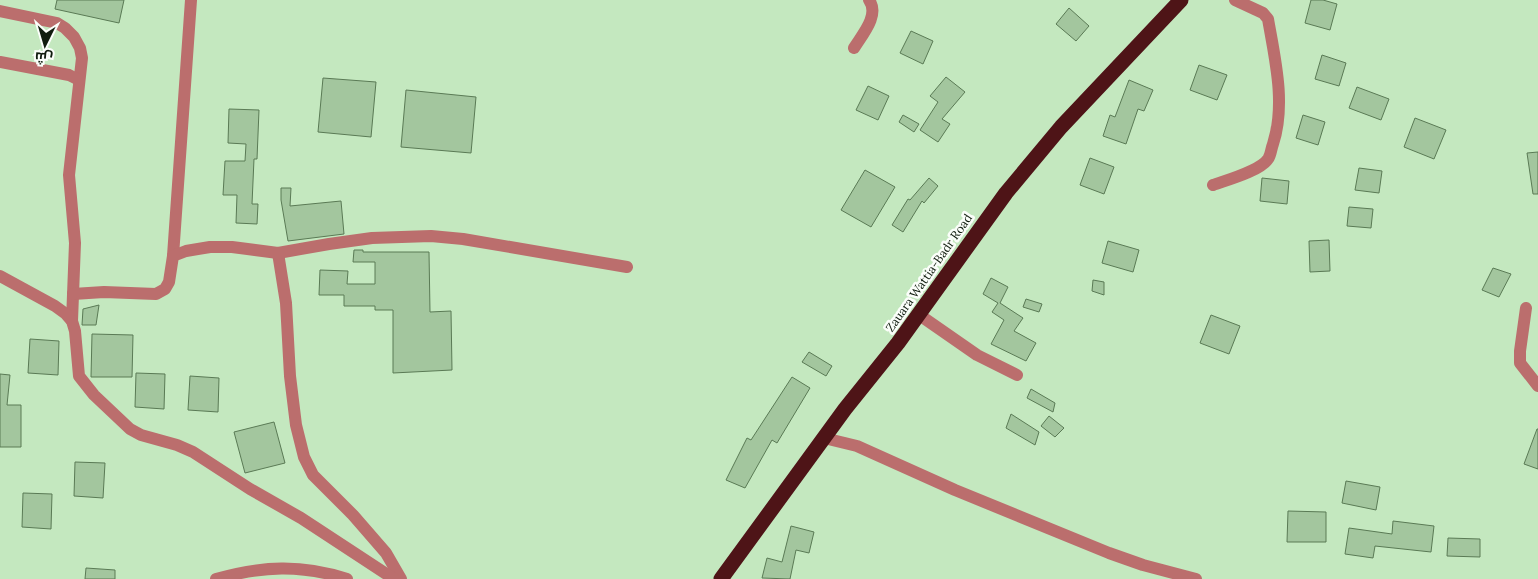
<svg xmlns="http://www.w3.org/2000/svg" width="1538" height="579" font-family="Lora,Cairo,serif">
<rect width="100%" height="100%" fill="#c4e8bf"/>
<!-- building -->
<g fill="#a3c69e" stroke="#5a7a55">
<polygon points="57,0 124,0 119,23 55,9"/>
<polygon points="1311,0 1323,0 1337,4 1330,30 1305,23"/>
<polygon points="1069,8 1089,26 1076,41 1056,24"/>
<polygon points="911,31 933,41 923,64 900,53"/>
<polygon points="1322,55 1346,63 1339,86 1315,79"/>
<polygon points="1199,65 1227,75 1217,100 1190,90"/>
<polygon points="946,77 965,92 942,119 950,124 938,142 920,130 938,102 930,96"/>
<polygon points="323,78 376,82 371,137 318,132"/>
<polygon points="1129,80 1153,90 1144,111 1138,109 1126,144 1103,136 1110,115 1115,117"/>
<polygon points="868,86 889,96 878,120 856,110"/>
<polygon points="1357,87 1389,99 1381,120 1349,108"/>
<polygon points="406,90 476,97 471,153 401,147"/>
<polygon points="229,109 259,110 257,159 254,159 252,204 258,204 257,224 236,223 237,195 223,195 225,161 245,161 246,144 228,143"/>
<polygon points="903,115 919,124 914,132 899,122"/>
<polygon points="1303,115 1325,122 1318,145 1296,138"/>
<polygon points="1415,118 1446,130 1434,159 1404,147"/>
<polygon points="1538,152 1538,194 1533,194 1527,153"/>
<polygon points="1090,158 1114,167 1104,194 1080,185"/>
<polygon points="1359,168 1382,171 1379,193 1355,190"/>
<polygon points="865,170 895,187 871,227 841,210"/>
<polygon points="929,178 938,186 924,203 922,201 903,232 892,225 908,199 910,200"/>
<polygon points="1262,178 1289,181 1287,204 1260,201"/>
<polygon points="281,188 291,188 290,206 341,201 344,234 288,241 281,200"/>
<polygon points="1349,207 1373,209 1371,228 1347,226"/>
<polygon points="1329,240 1330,271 1310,272 1309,241"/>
<polygon points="1108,241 1139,250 1133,272 1102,263"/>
<polygon points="354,250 363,250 363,252 429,252 430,312 451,311 452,370 393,373 393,310 375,310 375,306 344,306 344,295 319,295 320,270 348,271 347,284 375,284 375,262 353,262"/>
<polygon points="1493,268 1511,274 1499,297 1482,290"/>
<polygon points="991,278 1008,287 1000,303 1023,318 1014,331 1036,343 1026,361 991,344 1004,320 992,312 998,303 983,294"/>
<polygon points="1093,280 1104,282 1104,295 1092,291"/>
<polygon points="1026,299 1042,304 1039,312 1023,307"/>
<polygon points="99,305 96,325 82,325 83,309"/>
<polygon points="1211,315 1240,326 1229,354 1200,343"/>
<polygon points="92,334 133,335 132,377 91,377"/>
<polygon points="30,339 59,341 58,375 28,373"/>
<polygon points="809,352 832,366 826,376 802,362"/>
<polygon points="136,373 165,374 164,409 135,407"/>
<polygon points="0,374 10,375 7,405 21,405 21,447 0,447"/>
<polygon points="190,376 219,378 218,412 188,410"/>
<polygon points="792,377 810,388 777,443 772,440 745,488 726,480 747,438 751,440"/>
<polygon points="1031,389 1055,403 1053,412 1027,398"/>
<polygon points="1011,414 1039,432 1035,445 1006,428"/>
<polygon points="1049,416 1064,428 1055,437 1041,426"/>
<polygon points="274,422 285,463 245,473 234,432"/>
<polygon points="1537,429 1538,429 1538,469 1524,464"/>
<polygon points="75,462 105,463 103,498 74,496"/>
<polygon points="1346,481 1380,487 1376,510 1342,503"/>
<polygon points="23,493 52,494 51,529 22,527"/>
<polygon points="1288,511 1326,512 1326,542 1287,542"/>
<polygon points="1393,521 1434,526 1431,552 1375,546 1373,558 1345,554 1349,528 1392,534"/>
<polygon points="791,526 814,532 809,553 796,550 790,579 762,578 767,558 782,562"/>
<polygon points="1448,538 1480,539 1480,557 1447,556"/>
<polygon points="86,568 115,570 115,579 85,579"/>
</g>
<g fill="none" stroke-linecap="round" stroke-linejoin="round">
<!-- minor -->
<g stroke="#bb6e6d" stroke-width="12">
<polyline points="0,11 57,23 65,28 74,37 80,48 82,58 69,175 75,243 72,321"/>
<path d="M854 48C862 35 880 15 869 0"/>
<polyline points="0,62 69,75 79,80"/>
<path d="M1213 185C1227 180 1260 171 1268 159 1271 155 1271 149 1273 144 1286 104 1275 59 1268 19L1263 13 1235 0"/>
<polyline points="278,253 286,303 290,376 296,425 304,457 313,475 353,515 386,553 401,579"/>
<polyline points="173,256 191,0"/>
<polyline points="0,276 55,306 66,314 72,321 75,331 79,376 94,395 130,429 141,435 177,445 193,452 250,489 301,518 394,579"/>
<polyline points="73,294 104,292 156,294 165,289 169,282 173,256 186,251 210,247 232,247 278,253 329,244 372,238 431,236 463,239 627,267"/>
<polyline points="1526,308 1520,351 1520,363 1538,386"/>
<polyline points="918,314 977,355 1017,375"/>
<polyline points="824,438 857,446 955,490 1109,553 1143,565 1196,579"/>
<path d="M216 579C262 566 301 564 347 579"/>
</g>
<!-- highway -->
<polyline stroke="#4e1417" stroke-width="15" points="721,579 845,409 898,343 1006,193 1061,127 1181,0"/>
</g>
<g text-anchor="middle" stroke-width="5" stroke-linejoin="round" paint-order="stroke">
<!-- street labels -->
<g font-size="12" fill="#101c0e" stroke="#fbfefa">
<text transform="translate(929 273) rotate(-55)" y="4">Zauara Wattia-Badr Road</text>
</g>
</g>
<!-- north arrow -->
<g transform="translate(45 45) rotate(185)" stroke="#fbfefa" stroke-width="4" paint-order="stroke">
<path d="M0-4L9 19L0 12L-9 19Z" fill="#101c0e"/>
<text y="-8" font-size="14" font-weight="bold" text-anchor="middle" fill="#101c0e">ش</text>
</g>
</svg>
